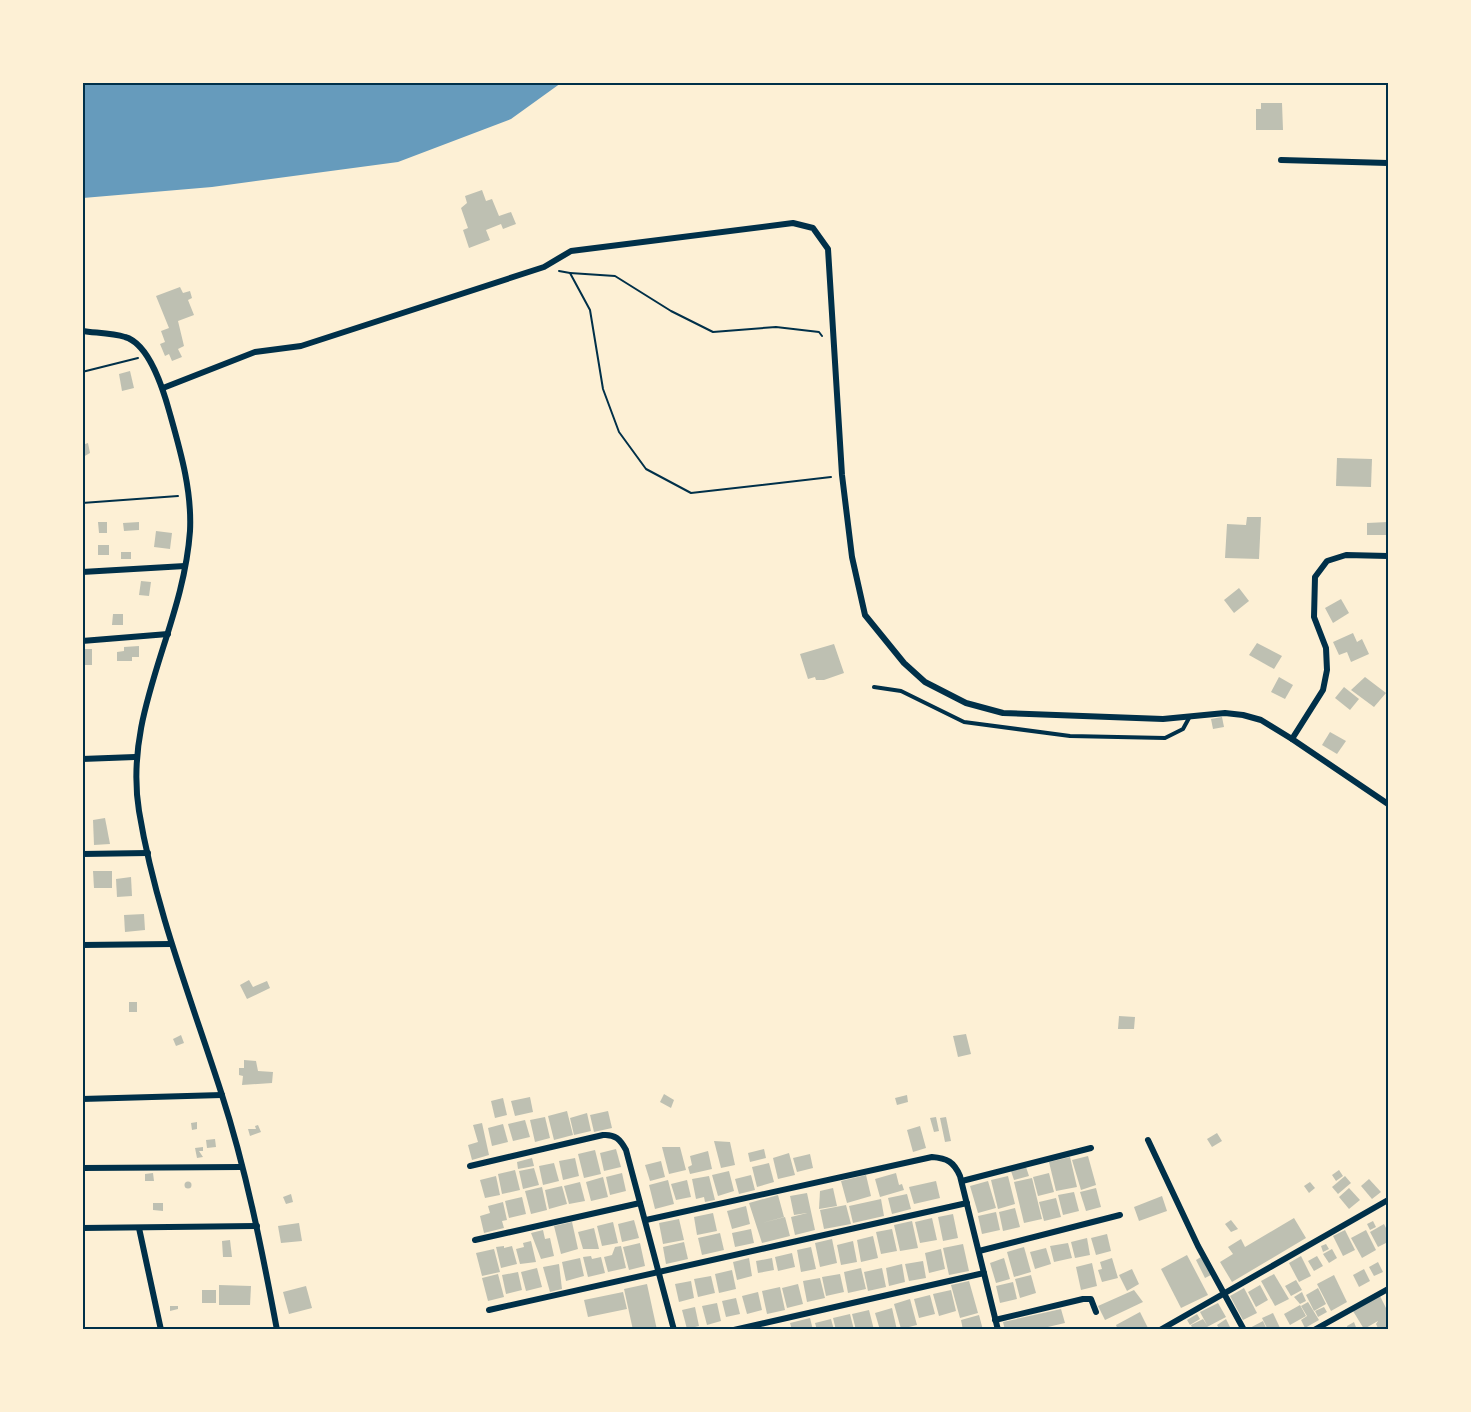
<svg xmlns="http://www.w3.org/2000/svg" width="1471" height="1412" font-family="'Exo 2',sans-serif">
<rect width="100%" height="100%" fill="#fdf0d5"/>
<!-- water -->
<polygon fill="#669bbc" points="82,83 83,82 567,83 561,83 511,119 398,162 212,187 83,198"/>
<!-- building -->
<g fill="#bec0b2">
<polygon points="1261,103 1282,103 1283,130 1256,130 1256,109 1261,109"/>
<polygon points="482,190 486,201 492,199 499,216 511,212 516,224 503,229 501,224 486,230 490,240 469,248 463,230 468,228 461,208 467,203 465,196"/>
<polygon points="180,287 183,293 190,291 192,298 188,300 194,315 178,321 184,346 178,349 182,357 172,361 169,354 165,356 160,344 165,342 161,331 169,328 156,296"/>
<polygon points="130,371 134,388 122,391 119,374"/>
<polygon points="88,443 90,453 83,457 82,445"/>
<polygon points="1337,458 1372,459 1371,487 1336,486"/>
<polygon points="1247,517 1261,517 1259,559 1225,558 1227,524 1246,525"/>
<polygon points="98,522 107,522 107,533 99,533"/>
<polygon points="139,522 139,530 124,531 123,523"/>
<polygon points="1388,522 1388,535 1367,535 1367,523"/>
<polygon points="156,531 172,533 170,549 154,547"/>
<rect x="98" y="545" width="11" height="10"/>
<rect x="121" y="552" width="10" height="7"/>
<polygon points="141,581 151,582 149,596 139,595"/>
<polygon points="1239,588 1249,601 1234,613 1224,600"/>
<polygon points="1341,599 1349,613 1333,623 1325,608"/>
<polygon points="113,614 123,614 123,625 112,625"/>
<polygon points="1353,633 1357,642 1362,639 1369,654 1351,662 1347,652 1339,655 1333,642"/>
<polygon points="1257,643 1282,656 1274,669 1249,655"/>
<polygon points="834,644 844,673 824,680 816,680 815,677 808,679 800,654"/>
<polygon points="139,646 139,657 132,657 132,661 117,661 117,652 124,651 124,647"/>
<rect x="82" y="649" width="10" height="16"/>
<polygon points="1279,677 1293,685 1285,699 1271,692"/>
<polygon points="1365,677 1386,693 1374,707 1351,690"/>
<polygon points="1344,687 1359,699 1350,710 1335,698"/>
<polygon points="1222,717 1224,727 1213,729 1211,719"/>
<polygon points="1330,732 1346,741 1337,754 1322,745"/>
<polygon points="105,818 110,844 94,845 93,820"/>
<polygon points="93,871 112,871 112,888 94,888"/>
<polygon points="131,877 132,896 117,897 116,879"/>
<polygon points="144,914 145,930 125,932 124,915"/>
<polygon points="249,980 253,987 267,981 270,988 247,999 240,985"/>
<rect x="129" y="1002" width="8" height="10"/>
<polygon points="1119,1016 1135,1017 1134,1029 1118,1029"/>
<polygon points="966,1034 971,1054 958,1057 953,1036"/>
<polygon points="181,1035 184,1043 176,1046 173,1039"/>
<polygon points="244,1060 256,1061 258,1071 273,1072 272,1083 242,1085 243,1076 239,1075 239,1068 244,1068"/>
<polygon points="664,1094 674,1100 671,1108 660,1102"/>
<polygon points="907,1095 908,1102 897,1105 895,1098"/>
<polygon points="530,1097 533,1112 515,1116 511,1101"/>
<polygon points="503,1098 507,1115 495,1118 491,1101"/>
<polygon points="567,1111 573,1135 554,1140 548,1116"/>
<polygon points="608,1111 612,1128 594,1132 590,1115"/>
<polygon points="587,1113 591,1131 574,1135 570,1118"/>
<polygon points="545,1117 550,1138 535,1142 530,1120"/>
<polygon points="936,1117 939,1131 934,1132 930,1118"/>
<polygon points="946,1117 951,1141 945,1142 940,1118"/>
<polygon points="525,1120 530,1137 513,1141 508,1124"/>
<polygon points="197,1122 197,1129 192,1130 191,1123"/>
<polygon points="482,1123 489,1155 472,1160 468,1145 478,1142 473,1125"/>
<polygon points="503,1124 508,1142 492,1146 488,1128"/>
<polygon points="258,1125 261,1132 250,1136 248,1129 256,1129 255,1126"/>
<polygon points="920,1126 926,1148 913,1152 907,1130"/>
<polygon points="1217,1133 1222,1141 1212,1147 1207,1139"/>
<polygon points="215,1139 216,1147 207,1148 206,1140"/>
<polygon points="714,1141 730,1142 735,1165 721,1168"/>
<polygon points="203,1147 203,1151 199,1151 203,1157 197,1158 195,1148"/>
<polygon points="662,1147 680,1147 686,1170 669,1174"/>
<polygon points="616,1149 621,1167 604,1171 600,1153"/>
<polygon points="764,1149 766,1158 750,1162 748,1153"/>
<polygon points="595,1150 601,1174 584,1178 578,1154"/>
<polygon points="708,1151 712,1169 690,1174 688,1167 692,1165 690,1156"/>
<polygon points="789,1153 795,1175 778,1179 773,1158"/>
<polygon points="810,1154 813,1168 797,1172 793,1158"/>
<polygon points="1088,1156 1096,1185 1081,1190 1072,1160"/>
<polygon points="1070,1157 1077,1187 1056,1191 1049,1162"/>
<polygon points="532,1158 534,1166 518,1169 517,1162"/>
<polygon points="575,1158 579,1176 563,1180 559,1161"/>
<polygon points="661,1161 665,1177 650,1181 645,1165"/>
<polygon points="554,1163 559,1181 543,1185 539,1166"/>
<polygon points="769,1163 774,1182 757,1187 752,1167"/>
<polygon points="1026,1167 1029,1176 1014,1180 1011,1171"/>
<polygon points="534,1168 539,1185 523,1189 519,1171"/>
<polygon points="515,1170 520,1190 502,1194 498,1174"/>
<polygon points="1339,1170 1343,1176 1336,1181 1332,1175"/>
<polygon points="729,1171 734,1191 718,1196 712,1175"/>
<polygon points="153,1173 154,1181 145,1181 145,1174"/>
<polygon points="622,1173 626,1191 610,1195 606,1177"/>
<polygon points="896,1173 899,1185 902,1184 904,1190 880,1197 875,1179"/>
<polygon points="1049,1173 1054,1192 1038,1196 1033,1177"/>
<polygon points="751,1175 755,1190 739,1194 735,1179"/>
<polygon points="866,1175 871,1196 847,1203 841,1181"/>
<polygon points="496,1176 500,1195 485,1198 480,1180"/>
<polygon points="709,1176 715,1200 705,1202 704,1197 696,1199 692,1179"/>
<polygon points="1008,1176 1015,1204 998,1209 991,1180"/>
<polygon points="1345,1176 1351,1183 1338,1194 1332,1187"/>
<polygon points="603,1177 608,1197 591,1201 586,1182"/>
<polygon points="1032,1178 1042,1219 1024,1223 1014,1182"/>
<polygon points="1369,1179 1381,1192 1372,1199 1361,1186"/>
<polygon points="668,1180 674,1204 655,1209 649,1185"/>
<polygon points="687,1180 691,1197 676,1200 671,1184"/>
<polygon points="936,1181 940,1198 914,1204 909,1187"/>
<polygon points="988,1181 996,1208 978,1213 970,1186"/>
<circle cx="188" cy="1185" r="3.5"/>
<polygon points="580,1182 585,1201 569,1204 564,1186"/>
<polygon points="1310,1182 1315,1188 1309,1193 1304,1186"/>
<polygon points="562,1186 567,1204 549,1209 545,1190"/>
<polygon points="542,1187 547,1210 531,1214 525,1191"/>
<polygon points="833,1188 837,1206 819,1209 820,1191"/>
<polygon points="1096,1188 1101,1207 1086,1211 1080,1192"/>
<polygon points="1349,1188 1360,1200 1349,1209 1339,1197"/>
<polygon points="1074,1192 1079,1211 1063,1215 1058,1195"/>
<polygon points="807,1193 815,1230 795,1235 791,1217 807,1213 794,1215 790,1196"/>
<polygon points="291,1194 293,1202 286,1204 283,1197"/>
<polygon points="907,1194 911,1209 892,1214 888,1198"/>
<polygon points="778,1195 784,1217 762,1223 785,1217 790,1236 762,1243 749,1203"/>
<polygon points="1162,1196 1167,1211 1139,1221 1134,1207"/>
<polygon points="522,1197 526,1214 509,1218 505,1201"/>
<polygon points="1056,1198 1061,1217 1044,1221 1039,1202"/>
<polygon points="881,1199 884,1216 853,1223 849,1206"/>
<polygon points="503,1202 507,1220 502,1221 504,1228 484,1233 480,1216 490,1213 488,1206"/>
<polygon points="153,1203 163,1203 163,1211 153,1210"/>
<polygon points="846,1205 851,1224 824,1229 820,1210"/>
<polygon points="746,1206 750,1224 732,1229 727,1211"/>
<polygon points="1015,1208 1020,1227 1003,1231 999,1212"/>
<polygon points="996,1212 1000,1230 982,1234 978,1216"/>
<polygon points="713,1213 717,1231 697,1235 694,1217"/>
<polygon points="953,1214 958,1238 943,1241 938,1217"/>
<polygon points="932,1218 937,1240 920,1243 915,1222"/>
<polygon points="1294,1218 1306,1238 1232,1282 1220,1262 1233,1254 1228,1247 1241,1239 1245,1247"/>
<polygon points="679,1219 684,1240 663,1244 659,1223"/>
<polygon points="634,1220 639,1238 622,1242 618,1224"/>
<polygon points="1231,1220 1238,1229 1231,1232 1225,1224"/>
<polygon points="912,1221 918,1248 900,1251 894,1225"/>
<polygon points="1373,1221 1376,1227 1370,1230 1367,1224"/>
<polygon points="572,1222 578,1249 561,1254 554,1226"/>
<polygon points="613,1222 618,1243 602,1246 597,1226"/>
<polygon points="299,1223 302,1241 281,1243 278,1226"/>
<polygon points="1384,1224 1388,1232 1388,1242 1378,1247 1370,1232"/>
<polygon points="594,1228 599,1249 583,1249 578,1232"/>
<polygon points="751,1229 754,1243 735,1247 732,1233"/>
<polygon points="892,1229 897,1251 881,1254 876,1232"/>
<polygon points="543,1230 545,1239 550,1238 554,1256 541,1259 531,1233"/>
<polygon points="1345,1230 1355,1250 1343,1256 1333,1236"/>
<polygon points="1366,1230 1376,1250 1362,1258 1351,1238"/>
<polygon points="720,1233 724,1250 702,1255 698,1238"/>
<polygon points="1107,1234 1111,1251 1096,1255 1091,1238"/>
<polygon points="873,1236 878,1258 861,1262 857,1240"/>
<polygon points="1087,1238 1090,1255 1075,1258 1071,1242"/>
<polygon points="832,1239 837,1263 820,1267 815,1243"/>
<polygon points="230,1240 232,1257 223,1257 222,1241"/>
<polygon points="531,1241 536,1262 520,1264 516,1249 524,1247 523,1243"/>
<polygon points="853,1241 857,1262 841,1265 837,1245"/>
<polygon points="684,1242 688,1259 666,1264 663,1247"/>
<polygon points="640,1243 645,1266 629,1270 623,1247"/>
<polygon points="1068,1243 1072,1258 1054,1262 1050,1246"/>
<polygon points="963,1244 969,1271 949,1275 943,1248"/>
<polygon points="1326,1244 1329,1249 1323,1252 1321,1246"/>
<polygon points="504,1246 504,1248 512,1246 517,1264 501,1268 496,1247"/>
<polygon points="621,1246 626,1268 608,1272 604,1257 612,1255 615,1247"/>
<polygon points="811,1247 816,1269 801,1272 797,1250"/>
<polygon points="1024,1247 1031,1272 1014,1277 1007,1252"/>
<polygon points="1046,1248 1051,1264 1035,1269 1030,1252"/>
<polygon points="494,1249 500,1272 482,1276 476,1253"/>
<polygon points="941,1249 945,1269 929,1273 925,1253"/>
<polygon points="1332,1249 1337,1258 1329,1263 1323,1254"/>
<polygon points="792,1253 795,1267 778,1271 775,1257"/>
<polygon points="1187,1255 1208,1295 1181,1308 1161,1269"/>
<polygon points="591,1256 592,1259 601,1257 605,1273 588,1277 583,1257"/>
<polygon points="1301,1256 1311,1276 1299,1282 1289,1263"/>
<polygon points="1317,1256 1323,1266 1314,1271 1308,1261"/>
<polygon points="1201,1257 1211,1275 1205,1278 1196,1260"/>
<polygon points="580,1258 584,1276 566,1281 562,1262"/>
<polygon points="749,1258 752,1276 737,1280 733,1262"/>
<polygon points="772,1258 774,1270 758,1273 756,1261"/>
<polygon points="1004,1258 1010,1279 996,1283 990,1263"/>
<polygon points="1112,1258 1118,1278 1102,1282 1098,1270 1102,1269 1100,1262"/>
<polygon points="923,1261 926,1278 909,1281 905,1264"/>
<polygon points="1378,1262 1383,1272 1374,1276 1369,1267"/>
<polygon points="1092,1263 1097,1286 1081,1290 1076,1267"/>
<polygon points="559,1264 562,1289 550,1292 543,1267"/>
<polygon points="902,1264 905,1282 889,1286 886,1268"/>
<polygon points="537,1268 542,1287 526,1291 521,1272"/>
<polygon points="861,1268 866,1289 848,1293 844,1272"/>
<polygon points="882,1268 886,1287 868,1291 864,1272"/>
<polygon points="1132,1269 1139,1284 1127,1291 1119,1275"/>
<polygon points="1364,1269 1370,1281 1359,1287 1353,1275"/>
<polygon points="732,1270 736,1289 719,1293 715,1274"/>
<polygon points="518,1272 522,1290 506,1294 502,1275"/>
<polygon points="498,1274 504,1297 488,1301 482,1278"/>
<polygon points="840,1274 844,1292 826,1296 822,1277"/>
<polygon points="1274,1274 1289,1299 1275,1306 1261,1281"/>
<polygon points="1031,1275 1036,1293 1020,1298 1015,1279"/>
<polygon points="1334,1275 1347,1302 1331,1311 1317,1284"/>
<polygon points="711,1276 715,1293 698,1297 694,1279"/>
<polygon points="820,1278 825,1298 807,1302 803,1281"/>
<polygon points="1296,1280 1302,1290 1291,1296 1285,1286"/>
<polygon points="691,1281 694,1298 679,1302 675,1284"/>
<polygon points="969,1281 978,1313 960,1318 951,1285"/>
<polygon points="1013,1282 1017,1299 1000,1303 996,1286"/>
<polygon points="647,1284 657,1330 633,1330 624,1289"/>
<polygon points="798,1284 803,1304 787,1308 782,1288"/>
<polygon points="219,1285 251,1286 250,1305 219,1305"/>
<polygon points="1260,1285 1268,1300 1256,1307 1248,1292"/>
<polygon points="306,1286 312,1308 289,1314 283,1292"/>
<polygon points="780,1287 785,1310 767,1314 762,1291"/>
<polygon points="1244,1288 1257,1313 1243,1320 1230,1296"/>
<polygon points="1318,1288 1326,1304 1314,1311 1306,1295"/>
<rect x="202" y="1290" width="14" height="13"/>
<polygon points="951,1290 956,1311 939,1316 933,1294"/>
<polygon points="1134,1290 1143,1302 1105,1320 1098,1306"/>
<polygon points="623,1292 627,1309 588,1317 584,1300"/>
<polygon points="758,1292 762,1310 747,1314 742,1296"/>
<polygon points="1302,1292 1306,1301 1300,1304 1294,1297"/>
<polygon points="930,1295 935,1314 919,1318 914,1299"/>
<polygon points="1380,1296 1388,1312 1388,1330 1379,1330 1376,1324 1378,1321 1364,1329 1353,1311"/>
<polygon points="736,1298 740,1314 726,1317 722,1301"/>
<polygon points="910,1299 917,1325 901,1329 894,1304"/>
<polygon points="1308,1302 1319,1320 1305,1328 1301,1320 1307,1316 1301,1306"/>
<polygon points="717,1303 721,1321 707,1325 702,1306"/>
<polygon points="1218,1303 1226,1317 1207,1327 1209,1330 1193,1330 1191,1325 1203,1319 1207,1325 1200,1312"/>
<polygon points="1300,1305 1306,1316 1290,1325 1284,1314"/>
<polygon points="170,1306 178,1306 178,1309 170,1311"/>
<polygon points="695,1307 699,1326 687,1329 682,1310"/>
<polygon points="1324,1307 1327,1312 1318,1317 1315,1311"/>
<polygon points="892,1308 897,1330 880,1330 875,1313"/>
<polygon points="1061,1309 1065,1323 1035,1330 1005,1330 1003,1322"/>
<polygon points="869,1310 874,1330 856,1330 852,1314"/>
<polygon points="1140,1312 1148,1328 1118,1330 1116,1325"/>
<polygon points="1273,1313 1281,1330 1268,1330 1262,1318"/>
<polygon points="850,1314 854,1330 836,1330 833,1318"/>
<polygon points="1197,1314 1200,1319 1190,1325 1187,1320"/>
<polygon points="979,1315 983,1330 963,1330 961,1320"/>
<polygon points="810,1318 813,1330 792,1330 790,1323"/>
<polygon points="831,1319 834,1330 817,1330 815,1323"/>
<polygon points="1226,1319 1230,1327 1220,1330 1217,1325"/>
<polygon points="1263,1321 1267,1330 1246,1330"/>
<polygon points="1354,1322 1357,1330 1348,1330 1347,1326"/>
</g>
<g fill="none" stroke-linecap="round" stroke-linejoin="round">
<!-- path -->
<g stroke="#003049" stroke-width="2">
<polyline points="559,271 570,273 590,310 603,389 619,432 646,469 691,493 831,477"/>
<polyline points="570,273 615,276 671,311 713,332 776,327 819,332 822,336"/>
<polyline points="82,372 138,358"/>
<polyline points="82,503 178,496"/>
</g>
<!-- service -->
<polyline stroke="#003049" stroke-width="4" points="874,687 901,691 964,722 1070,736 1165,738 1183,729 1189,718"/>
<!-- minor -->
<g stroke="#003049" stroke-width="6">
<polyline points="1281,160 1388,163"/>
<path d="M82 331C96 333 112 333 125 337 150 344 164 392 170 414 181 453 192 491 190 531 183 630 123 711 139 811 155 908 191 999 221 1092 246 1169 262 1250 277 1330"/>
<polyline points="163,388 255,352 301,346 544,267 571,251 793,223 813,228 828,249 842,475 852,557 865,615 904,663 925,682 966,703 1003,713 1163,719 1225,713 1243,715 1261,720 1292,739 1388,804"/>
<polyline points="82,572 185,566"/>
<polyline points="82,641 168,634"/>
<polyline points="1292,739 1323,690 1327,670 1326,648 1314,617 1315,577 1327,561 1346,555 1388,556"/>
<polyline points="82,759 135,757"/>
<polyline points="82,854 148,853"/>
<polyline points="82,945 171,944"/>
<polyline points="82,1099 222,1095"/>
<polyline points="1148,1140 1198,1246 1244,1330"/>
<path d="M470 1166 603 1135C615 1134 620 1139 626 1150L674 1330"/>
<polyline points="82,1168 241,1167"/>
<polyline points="962,1181 1091,1148"/>
<path d="M646 1220 932 1157C947 1158 954 1162 960 1176L998 1330"/>
<polyline points="82,1228 257,1226"/>
<polyline points="139,1228 161,1330"/>
<polyline points="475,1240 640,1203"/>
<polyline points="979,1251 1120,1215"/>
<polyline points="489,1310 967,1203"/>
<polyline points="995,1320 1083,1299 1091,1299 1096,1312"/>
<polyline points="734,1330 984,1273"/>
<polyline points="1160,1330 1388,1200"/>
<polyline points="1314,1330 1388,1289"/>
</g>
</g>
<!-- border -->
<rect width="1471" height="1412" fill="none" stroke="#fdf0d5" stroke-width="168"/>
<rect x="84" y="84" width="1303" height="1244" fill="none" stroke="#003049" stroke-width="2"/>
</svg>
